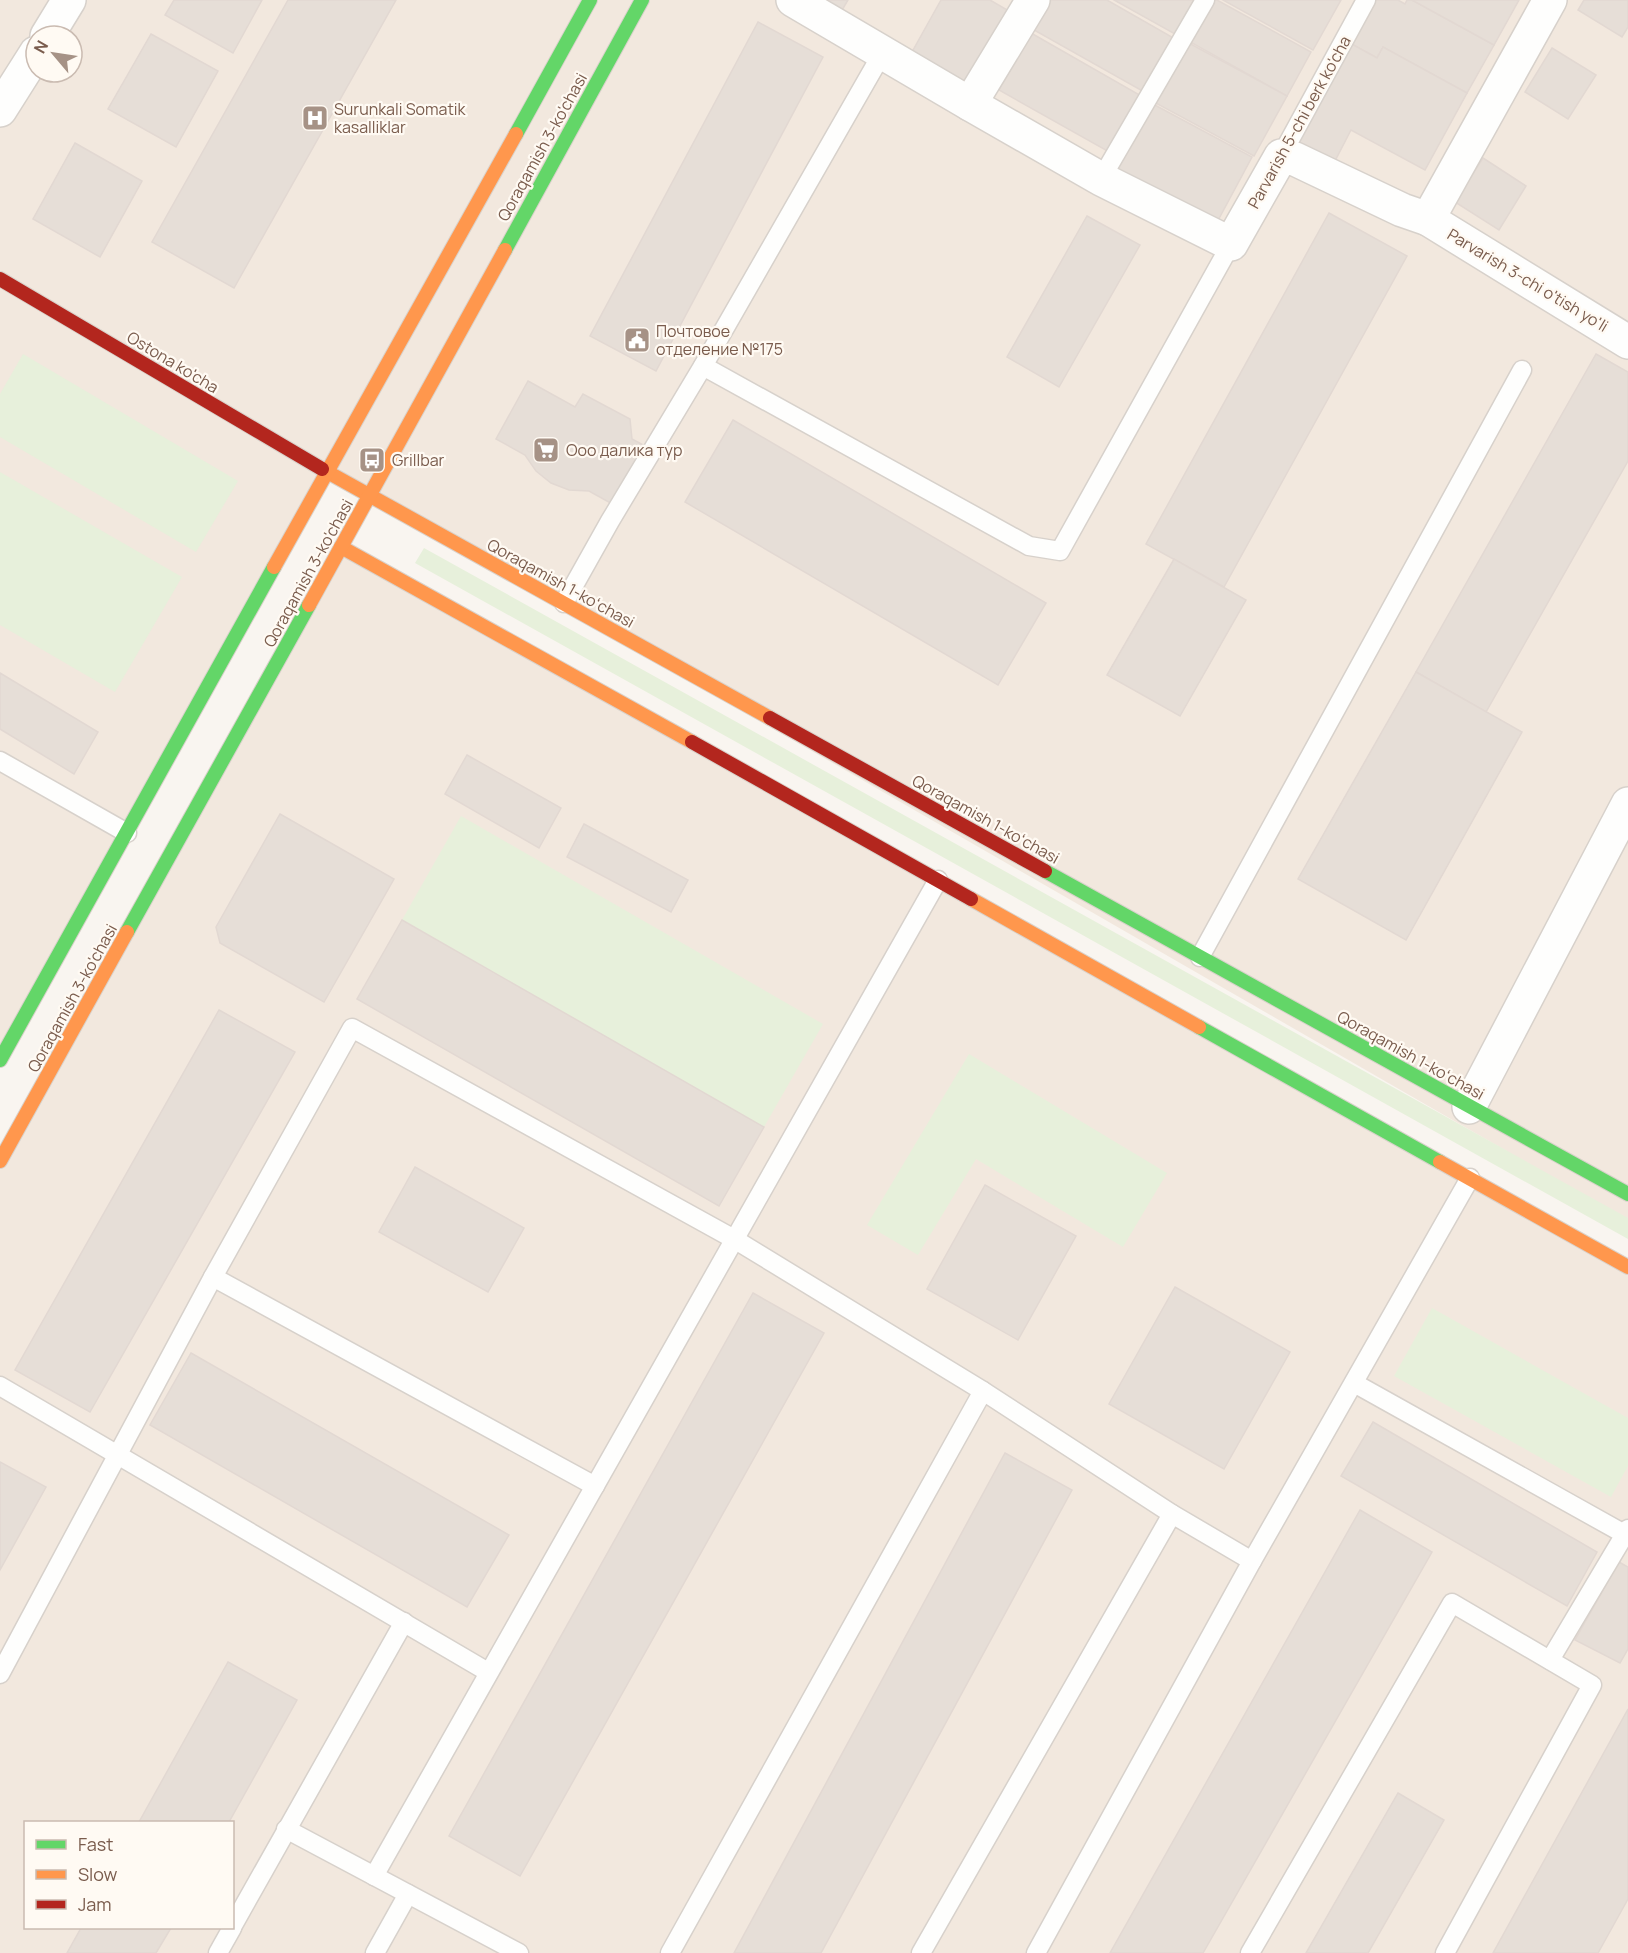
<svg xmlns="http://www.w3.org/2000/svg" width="1628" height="1953" font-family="Manrope,sans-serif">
<rect width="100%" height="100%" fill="#f9f5f0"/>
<!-- residential -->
<g fill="#f2e8de" fill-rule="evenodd">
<path d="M0 0H1628V1221L329 473 0 1060ZM36 36H72V72H36Z"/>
<path d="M341 547 1628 1267V1953H0V1161ZM26 1822H232V1928H26Z"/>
</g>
<!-- green -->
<g fill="#e7f0db">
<polygon points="23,354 238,481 196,552 0,437 0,394"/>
<polygon points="0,472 182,577 115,692 0,625"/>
<polygon points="424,548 1628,1218 1628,1239 415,563"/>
<polygon points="461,816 823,1024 764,1127 402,920"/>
<polygon points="969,1054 1167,1173 1123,1247 976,1159 918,1255 867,1225"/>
<polygon points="1432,1308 1628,1418 1628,1466 1611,1497 1394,1376"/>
</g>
<!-- building -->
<g fill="#e6ded7" stroke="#e2d8d2" stroke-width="1.5">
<polygon points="174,0 262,0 233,53 165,15"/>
<polygon points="288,0 396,0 234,288 152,242"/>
<polygon points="807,0 848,0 838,17"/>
<polygon points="941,0 990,0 1009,11 968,84 912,52"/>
<polygon points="1051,0 1107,0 1177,40 1146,93 1034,30"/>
<polygon points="1114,0 1194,0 1175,34"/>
<polygon points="1207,0 1217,0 1311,52 1287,96 1185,39"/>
<polygon points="1223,0 1341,0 1313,50"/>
<polygon points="1371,0 1398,0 1405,4 1407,0 1412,0 1494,45 1467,93 1383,47 1377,58 1348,42"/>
<polygon points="1412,0 1519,0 1494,45"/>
<polygon points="1584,0 1628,0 1628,27 1622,37 1578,10"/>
<polygon points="758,22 823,57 656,371 590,336"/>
<polygon points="1031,33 1143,97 1111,153 999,90"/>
<polygon points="151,34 218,71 176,147 108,109"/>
<polygon points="1185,41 1287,96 1254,156 1152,101"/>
<polygon points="1348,42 1377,58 1383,47 1467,93 1425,170 1351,130 1335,161 1295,140"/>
<polygon points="1552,48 1596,75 1568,119 1525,92"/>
<polygon points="1151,103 1252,157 1215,226 1113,171"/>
<polygon points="75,143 142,181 100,257 33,219"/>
<polygon points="1483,158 1526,186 1499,230 1455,202"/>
<polygon points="1329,213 1407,256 1224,587 1146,544"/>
<polygon points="1087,216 1140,245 1059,387 1007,357"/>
<polygon points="1596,354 1628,372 1628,461 1486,712 1416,672"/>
<polygon points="528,381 575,407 583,394 630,419 632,439 647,447 614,505 589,491 569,490 551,483 536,471 525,455 496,439"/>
<polygon points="733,420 1046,603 998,685 685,502"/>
<polygon points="1174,559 1246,600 1180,716 1107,675"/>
<polygon points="1416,672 1522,732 1406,940 1298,879"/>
<polygon points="0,673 98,732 74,774 0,729"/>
<polygon points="467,755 561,808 539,848 445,794"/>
<polygon points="280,814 394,879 324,1002 220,943 216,927"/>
<polygon points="584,824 688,880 671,912 567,857"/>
<polygon points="402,920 764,1127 719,1206 357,999"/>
<polygon points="219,1010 295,1052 90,1412 15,1370"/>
<polygon points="415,1167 524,1228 488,1292 379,1232"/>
<polygon points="985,1185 1076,1236 1018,1340 927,1289"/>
<polygon points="1175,1287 1290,1352 1224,1469 1109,1404"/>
<polygon points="753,1293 824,1333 520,1876 449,1836"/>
<polygon points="191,1353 509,1535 467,1607 150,1425"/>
<polygon points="1373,1422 1597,1552 1567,1606 1341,1476"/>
<polygon points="1005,1453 1072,1490 821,1953 734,1953"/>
<polygon points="0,1462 46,1487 0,1570"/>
<polygon points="1360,1510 1432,1552 1203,1953 1110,1953"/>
<polygon points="1619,1562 1628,1567 1628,1649 1620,1663 1575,1640"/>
<polygon points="228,1662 297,1700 229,1822 139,1822"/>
<polygon points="1628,1709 1628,1899 1598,1953 1493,1953"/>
<polygon points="1398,1793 1444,1820 1368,1953 1306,1953"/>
<polygon points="81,1928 171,1928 156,1953 67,1953"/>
</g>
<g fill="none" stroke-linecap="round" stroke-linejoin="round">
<defs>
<g id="lane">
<polyline points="1281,156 1366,0"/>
<polyline points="1101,179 1205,0"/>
<polyline points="703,366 1029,546 1060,551 1231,244"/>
<polyline points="564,603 610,521 703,366 883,52"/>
<polyline points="0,761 127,833"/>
<polyline points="1200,957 1522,370"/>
<polyline points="213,1277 595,1486"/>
<polyline points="1354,1383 1628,1536"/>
<polyline points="0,1386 488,1672"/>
<polyline points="1550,1660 1628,1529"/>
<polyline points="0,1674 213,1277 352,1028 734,1239 983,1391 1172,1514 1252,1561"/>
<polyline points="286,1829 519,1953"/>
<polyline points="374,1876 938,880"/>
<polyline points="232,1927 404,1622"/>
<polyline points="218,1953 232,1928"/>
<polyline points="375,1953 408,1894"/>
<polyline points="670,1953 983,1391"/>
<polyline points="921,1953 1172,1514"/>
<polyline points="1036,1953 1252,1561 1470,1178"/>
<polyline points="1250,1953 1452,1603 1592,1685 1445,1953"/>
</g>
<g id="street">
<polyline points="793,0 970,104 1101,179 1231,244 1281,156 1295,159 1402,210 1428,219 1550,0"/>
<polyline points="47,36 69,0"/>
<polyline points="970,104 1033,0"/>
<polyline points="0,110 36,53"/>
<polyline points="1428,219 1628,342"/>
<polyline points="1469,1107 1628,804"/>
</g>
<g id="fast">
<polyline points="516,134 590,0"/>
<polyline points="505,250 642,0"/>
<polyline points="1045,871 1628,1194"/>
<polyline points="127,932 309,605"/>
<polyline points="1199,1027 1440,1162"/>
<polyline points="0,1060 274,567"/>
</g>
<g id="slow">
<polyline points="322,469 770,718"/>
<polyline points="341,547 692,742"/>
<polyline points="274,567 516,134"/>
<polyline points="309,605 505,250"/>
<polyline points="971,899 1199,1027"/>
<polyline points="0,1161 127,932"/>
<polyline points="1440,1162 1628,1267"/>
</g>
<g id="jam">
<polyline points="0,279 322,469"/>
<polyline points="770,718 1045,871"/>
<polyline points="692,742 971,899"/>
</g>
</defs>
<!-- lane casing -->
<use href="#lane" stroke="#d7d1cb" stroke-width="21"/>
<!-- street casing -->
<use href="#street" stroke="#d7d1cb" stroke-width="36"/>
<!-- fast casing -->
<use href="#fast" stroke="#d9d2cb" stroke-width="16"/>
<!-- slow casing -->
<use href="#slow" stroke="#d9d2cb" stroke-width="16"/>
<!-- jam casing -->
<use href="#jam" stroke="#d9d2cb" stroke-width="16"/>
<!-- lane -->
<use href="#lane" stroke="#fefefd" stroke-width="18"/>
<!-- street -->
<use href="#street" stroke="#fefefd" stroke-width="33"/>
<!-- fast -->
<use href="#fast" stroke="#63d668" stroke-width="14"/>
<!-- slow -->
<use href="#slow" stroke="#ff974d" stroke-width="14"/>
<!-- jam -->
<use href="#jam" stroke="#b3261e" stroke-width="14"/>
</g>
<!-- icons -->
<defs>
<symbol id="hospital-square" viewBox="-11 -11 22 22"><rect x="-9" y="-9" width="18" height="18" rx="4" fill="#a69286" stroke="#fffaf3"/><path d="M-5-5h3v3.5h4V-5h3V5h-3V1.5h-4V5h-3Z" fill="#fff"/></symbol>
<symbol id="civic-square" viewBox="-11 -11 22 22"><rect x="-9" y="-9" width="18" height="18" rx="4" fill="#a69286" stroke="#fffaf3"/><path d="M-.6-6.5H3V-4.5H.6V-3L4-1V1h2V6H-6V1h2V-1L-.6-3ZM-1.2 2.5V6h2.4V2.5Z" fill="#fff"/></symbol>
<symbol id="supermarket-square" viewBox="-11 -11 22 22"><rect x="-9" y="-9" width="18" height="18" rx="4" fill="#a69286" stroke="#fffaf3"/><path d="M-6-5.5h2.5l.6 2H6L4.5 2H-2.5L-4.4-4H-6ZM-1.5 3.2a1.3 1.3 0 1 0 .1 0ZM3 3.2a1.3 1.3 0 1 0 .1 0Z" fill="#fff"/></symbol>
<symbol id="bus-square" viewBox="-11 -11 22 22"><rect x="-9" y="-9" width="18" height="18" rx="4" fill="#a69286" stroke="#fffaf3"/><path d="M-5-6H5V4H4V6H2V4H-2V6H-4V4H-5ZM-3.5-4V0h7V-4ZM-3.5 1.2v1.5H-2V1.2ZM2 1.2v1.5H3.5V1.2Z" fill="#fff"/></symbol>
</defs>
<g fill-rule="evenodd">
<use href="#hospital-square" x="300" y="103" width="30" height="30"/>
<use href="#civic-square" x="622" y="325" width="30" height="30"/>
<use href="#supermarket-square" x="531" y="435" width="30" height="30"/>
<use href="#bus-square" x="357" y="445" width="30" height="30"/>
</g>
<g text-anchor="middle" stroke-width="4.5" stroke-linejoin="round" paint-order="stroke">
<!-- poi labels -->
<g font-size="16" fill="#7a5c4d" stroke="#fffaf3" text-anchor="start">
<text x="334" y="115">Surunkali Somatik<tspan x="334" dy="18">kasalliklar</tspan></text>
<text x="656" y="337">Почтовое<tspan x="656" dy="18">отделение №175</tspan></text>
<text x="566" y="456">Ооо далика тур</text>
<text x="392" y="466">Grillbar</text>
</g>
<!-- street labels -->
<g font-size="16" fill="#7a5c4d" stroke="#fffaf3">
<text transform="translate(1299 122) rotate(-61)" y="6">Parvarish 5-chi berk ko'cha</text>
<text transform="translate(542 147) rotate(-61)" y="6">Qoraqamish 3-ko'chasi</text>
<text transform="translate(1528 280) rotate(31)" y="6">Parvarish 3-chi o'tish yo'li</text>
<text transform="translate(173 362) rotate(31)" y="6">Ostona ko'cha</text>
<text transform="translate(308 573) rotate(-61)" y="6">Qoraqamish 3-ko'chasi</text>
<text transform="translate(561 583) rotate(29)" y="6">Qoraqamish 1-koʻchasi</text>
<text transform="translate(986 819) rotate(29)" y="6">Qoraqamish 1-koʻchasi</text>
<text transform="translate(72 998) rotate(-61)" y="6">Qoraqamish 3-ko'chasi</text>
<text transform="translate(1411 1055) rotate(29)" y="6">Qoraqamish 1-koʻchasi</text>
</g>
</g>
<!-- legend -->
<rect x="24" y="1821" width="210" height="108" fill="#fffaf3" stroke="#cabbb1" stroke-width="1.5"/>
<rect x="36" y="1840" width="30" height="9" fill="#63d668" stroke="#cabbb1" stroke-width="1.5"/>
<text x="78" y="1851" font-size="18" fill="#7a5c4d">Fast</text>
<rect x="36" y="1870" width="30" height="9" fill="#ff974d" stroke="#cabbb1" stroke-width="1.5"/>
<text x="78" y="1881" font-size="18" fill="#7a5c4d">Slow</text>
<rect x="36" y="1900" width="30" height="9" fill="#b3261e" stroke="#cabbb1" stroke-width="1.5"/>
<text x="78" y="1911" font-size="18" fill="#7a5c4d">Jam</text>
<!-- north arrow -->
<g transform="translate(54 54) rotate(299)"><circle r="28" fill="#fffaf3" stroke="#cabbb1" stroke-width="1.5"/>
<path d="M0-4.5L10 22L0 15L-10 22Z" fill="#a69286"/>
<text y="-9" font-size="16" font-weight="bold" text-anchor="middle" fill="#7a5c4d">N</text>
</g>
</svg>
